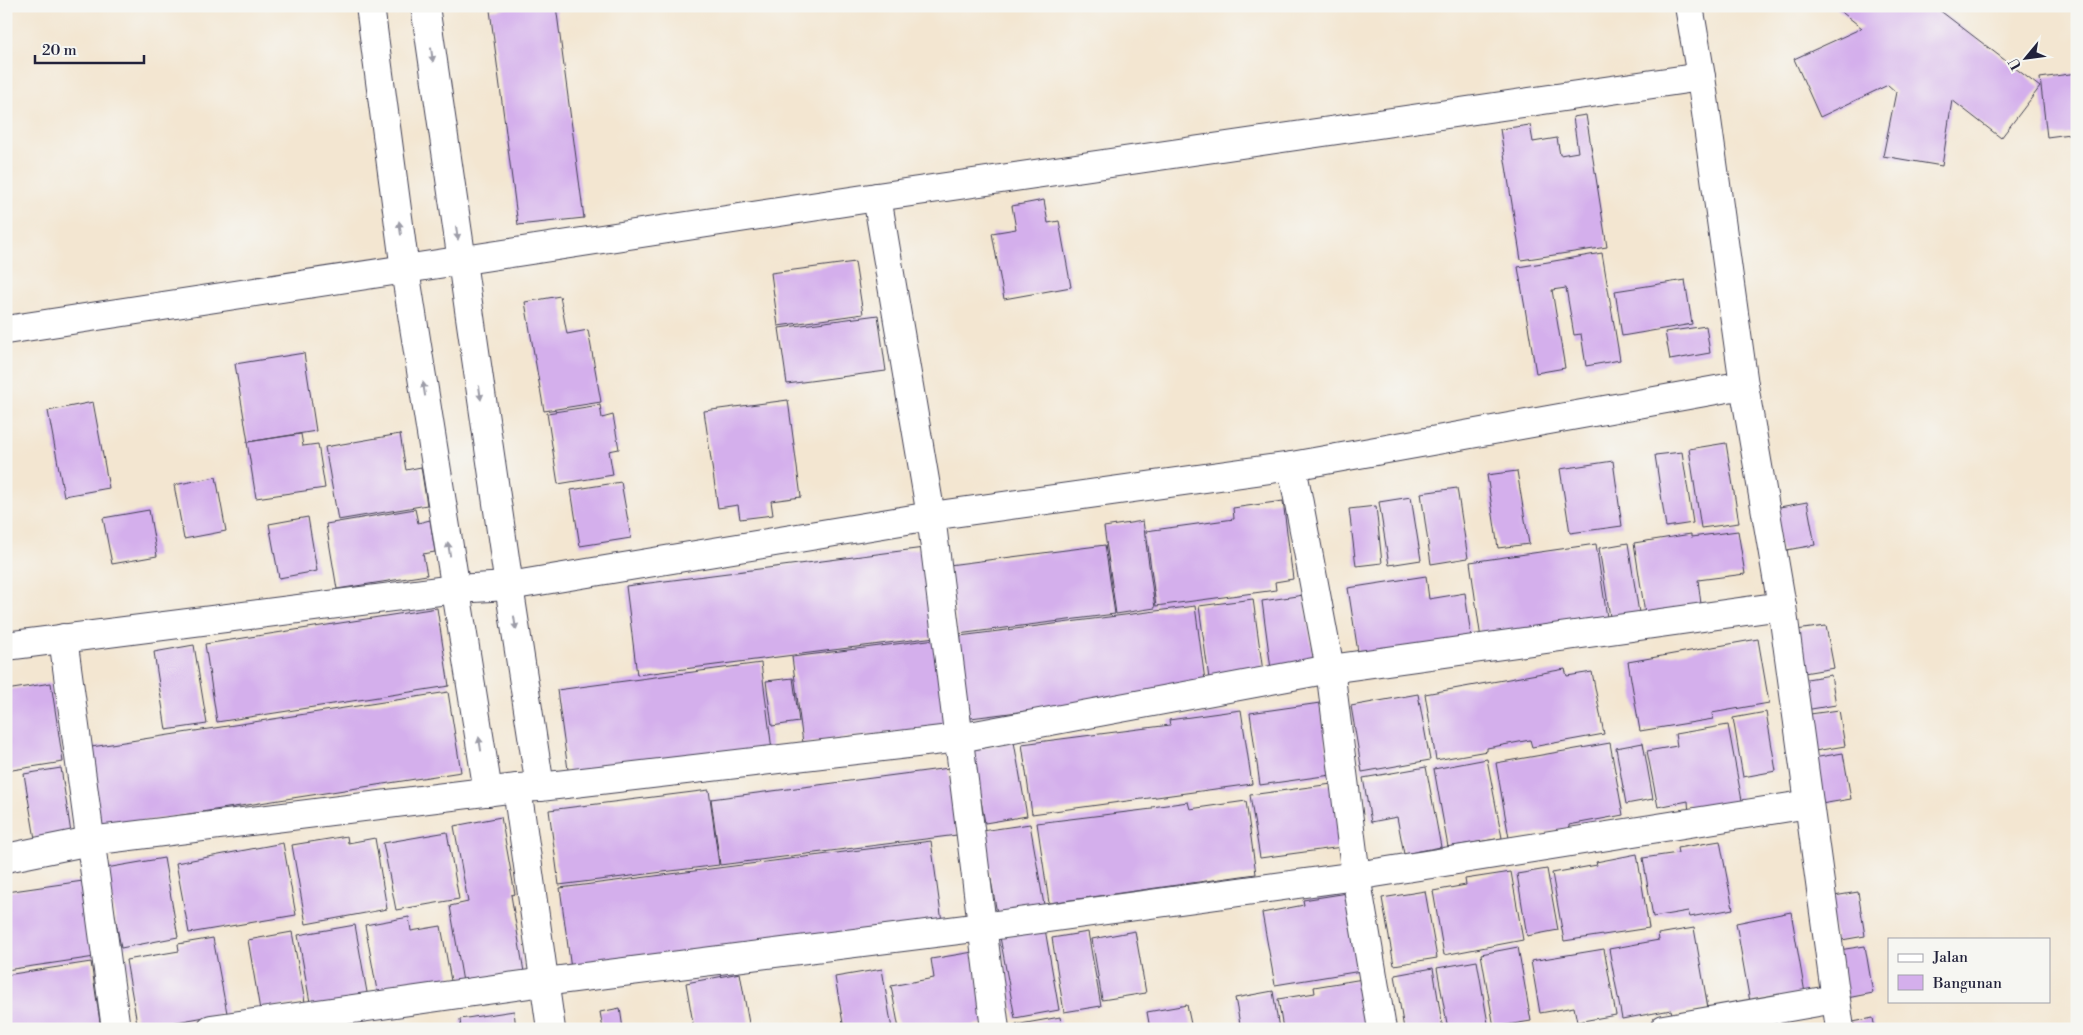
<svg xmlns="http://www.w3.org/2000/svg" width="2083" height="1035" font-family="'Libre Bodoni',serif">
<rect width="100%" height="100%" fill="#f6f6f2"/>
<filter id="ink" filterUnits="userSpaceOnUse"><feTurbulence type="fractalNoise" baseFrequency=".02" numOctaves="2"/><feDisplacementMap in="SourceGraphic" scale="10" xChannelSelector="R" yChannelSelector="G"/><feConvolveMatrix kernelMatrix="1 2 1 2 8 2 1 2 1" color-interpolation-filters="sRGB"/></filter>
<filter id="wash" filterUnits="userSpaceOnUse"><feTurbulence type="fractalNoise" baseFrequency=".0096" numOctaves="4" result="noise"/><feDisplacementMap in="SourceGraphic" scale="20" xChannelSelector="R" yChannelSelector="G"/><feGaussianBlur stdDeviation="1.12" result="paint"/><feColorMatrix in="noise" values="0 0 0 0 0 0 0 0 0 0 0 0 0 0 0 0 0 1.4 0 .05"/><feComposite in="paint" operator="in"/></filter>
<g filter="url(#wash)">
<rect width="100%" height="100%" fill="#f3e6d1"/>
<g id="blocks">
<!-- building -->
<g fill="#d4afec">
<polygon points="522,6 556,6 584,218 518,225 490,10"/>
<polygon points="1834,6 1934,6 2040,87 2001,138 1952,100 1942,166 1883,156 1896,92 1888,85 1820,117 1794,59 1862,28"/>
<polygon points="2077,73 2077,133 2047,137 2040,78"/>
<polygon points="1586,115 1607,247 1521,260 1500,129 1530,125 1533,142 1557,138 1560,155 1578,152 1573,117"/>
<polygon points="1044,200 1048,223 1059,221 1071,287 1004,299 992,233 1016,229 1012,206"/>
<polygon points="1602,253 1620,360 1586,366 1581,334 1574,335 1566,288 1552,290 1565,368 1536,373 1518,267"/>
<polygon points="855,262 863,314 778,326 771,273"/>
<polygon points="1685,280 1692,324 1622,336 1615,291"/>
<polygon points="560,296 567,334 588,330 601,402 544,411 525,302"/>
<polygon points="878,315 886,371 787,384 779,328"/>
<polygon points="1706,326 1710,353 1670,360 1665,332"/>
<polygon points="304,353 316,431 248,442 235,364"/>
<polygon points="788,400 801,497 771,501 773,515 740,519 738,505 718,508 704,411"/>
<polygon points="93,402 109,488 64,496 48,411"/>
<polygon points="600,405 602,418 613,415 619,449 609,451 613,475 558,484 547,413"/>
<polygon points="301,434 303,446 318,444 325,488 256,498 247,442"/>
<polygon points="400,434 406,470 421,467 427,505 338,520 325,447"/>
<polygon points="1726,443 1739,523 1701,528 1689,449"/>
<polygon points="1682,452 1693,523 1666,527 1655,455"/>
<polygon points="1613,461 1622,526 1570,533 1560,469"/>
<polygon points="1517,471 1529,544 1498,548 1487,475"/>
<polygon points="216,477 226,531 184,539 174,485"/>
<polygon points="621,482 631,538 580,546 571,490"/>
<polygon points="1457,488 1468,558 1431,564 1421,493"/>
<polygon points="1411,497 1421,560 1389,565 1379,502"/>
<polygon points="1283,501 1293,579 1275,582 1276,590 1156,606 1146,531 1234,519 1233,508"/>
<polygon points="1807,502 1815,545 1781,551 1774,508"/>
<polygon points="1376,506 1382,563 1356,566 1349,509"/>
<polygon points="415,509 418,523 430,520 435,552 423,554 427,575 337,589 326,524"/>
<polygon points="149,510 157,556 112,564 103,518"/>
<polygon points="308,517 317,571 279,578 269,524"/>
<polygon points="1143,521 1155,608 1116,614 1104,527"/>
<polygon points="1738,531 1745,574 1698,580 1702,612 1646,620 1634,543 1691,534 1691,537"/>
<polygon points="1628,543 1639,613 1610,617 1599,548"/>
<polygon points="1596,544 1608,624 1481,639 1470,562"/>
<polygon points="1105,545 1115,614 958,634 949,565"/>
<polygon points="924,548 935,637 637,675 626,586"/>
<polygon points="1426,576 1429,599 1465,593 1471,636 1360,665 1348,588"/>
<polygon points="1304,595 1314,663 1271,669 1262,601"/>
<polygon points="1253,599 1264,679 1210,686 1199,606"/>
<polygon points="1195,606 1206,688 963,719 952,637"/>
<polygon points="437,608 449,686 217,722 205,644"/>
<polygon points="1826,626 1834,668 1804,673 1796,630"/>
<polygon points="936,639 947,726 803,743 792,657"/>
<polygon points="1758,639 1769,703 1712,713 1713,719 1640,731 1628,662"/>
<polygon points="194,645 207,724 166,730 154,652"/>
<polygon points="761,663 772,750 569,777 557,690"/>
<polygon points="1565,669 1567,676 1592,672 1604,734 1532,747 1530,740 1487,748 1487,751 1436,760 1425,694"/>
<polygon points="1831,675 1836,705 1805,710 1801,680"/>
<polygon points="793,678 799,722 772,726 766,681"/>
<polygon points="51,683 63,762 6,771 6,690"/>
<polygon points="448,692 461,772 98,828 85,748"/>
<polygon points="1418,694 1430,760 1362,772 1351,706"/>
<polygon points="1320,703 1331,775 1260,785 1250,713"/>
<polygon points="1241,710 1252,784 1032,814 1022,744 1170,725 1169,720"/>
<polygon points="1839,710 1845,746 1809,752 1803,715"/>
<polygon points="1766,712 1776,771 1743,777 1733,718"/>
<polygon points="1728,725 1743,806 1689,815 1688,801 1658,807 1647,751 1677,746 1675,734"/>
<polygon points="1014,742 1027,816 985,823 972,750"/>
<polygon points="1610,743 1623,815 1569,825 1569,828 1509,838 1496,763"/>
<polygon points="1643,743 1653,799 1626,804 1616,748"/>
<polygon points="1843,753 1851,799 1821,804 1813,758"/>
<polygon points="1487,759 1502,838 1448,847 1434,769"/>
<polygon points="1426,767 1441,847 1404,854 1397,817 1371,822 1363,778"/>
<polygon points="61,768 71,833 35,839 24,774"/>
<polygon points="949,768 957,835 720,865 711,799"/>
<polygon points="1332,784 1342,847 1260,858 1250,795"/>
<polygon points="709,790 719,865 559,885 549,810"/>
<polygon points="1246,801 1256,874 1049,903 1037,823 1152,809 1152,807 1188,802 1190,809"/>
<polygon points="501,817 515,894 511,895 524,972 463,982 450,906 468,902 454,826"/>
<polygon points="1030,824 1044,905 997,913 982,831"/>
<polygon points="447,832 459,899 396,910 383,843"/>
<polygon points="347,836 348,843 375,838 387,909 306,924 292,845"/>
<polygon points="931,841 942,922 571,969 560,888"/>
<polygon points="1720,841 1733,909 1690,917 1688,911 1653,917 1643,858 1678,853 1677,848"/>
<polygon points="283,843 296,915 189,933 176,863"/>
<polygon points="1637,854 1649,928 1564,941 1552,873 1597,865 1596,862"/>
<polygon points="164,858 178,937 121,948 106,868"/>
<polygon points="1547,869 1558,930 1527,936 1517,874"/>
<polygon points="1511,872 1523,940 1444,955 1433,891 1466,885 1465,879"/>
<polygon points="83,881 95,957 6,970 6,892"/>
<polygon points="1425,891 1437,958 1394,965 1382,898"/>
<polygon points="1858,892 1865,936 1836,941 1828,897"/>
<polygon points="1348,893 1361,971 1275,985 1262,913 1304,905 1303,900"/>
<polygon points="1791,912 1805,993 1750,1002 1736,923"/>
<polygon points="409,917 411,931 441,926 451,981 378,996 365,925"/>
<polygon points="355,925 368,998 311,1008 298,935"/>
<polygon points="1694,928 1708,1008 1672,1014 1671,1010 1622,1019 1609,949 1659,940 1658,934"/>
<polygon points="1045,929 1059,1010 1015,1018 1000,937"/>
<polygon points="1135,931 1146,993 1102,1000 1092,939"/>
<polygon points="292,932 305,1002 260,1010 248,940"/>
<polygon points="1088,932 1101,1006 1064,1012 1052,938"/>
<polygon points="213,938 227,1013 138,1029 126,960 179,951 178,944"/>
<polygon points="1865,946 1873,993 1847,998 1839,950"/>
<polygon points="1518,947 1531,1021 1494,1027 1481,954"/>
<polygon points="1604,949 1616,1015 1577,1022 1574,1007 1540,1013 1531,961"/>
<polygon points="973,952 985,1023 953,1029 899,1029 891,986 934,978 931,959"/>
<polygon points="1477,961 1489,1029 1448,1029 1437,968"/>
<polygon points="91,962 101,1029 6,1029 6,975"/>
<polygon points="1433,968 1443,1029 1404,1029 1395,975"/>
<polygon points="882,969 892,1029 844,1029 835,977"/>
<polygon points="740,973 750,1029 694,1029 686,983"/>
<polygon points="1363,979 1372,1029 1283,1029 1278,999 1315,993 1314,987"/>
<polygon points="1273,991 1279,1029 1241,1029 1235,998"/>
<polygon points="1187,1005 1192,1029 1150,1029 1147,1012"/>
<polygon points="620,1008 623,1029 603,1029 600,1012"/>
<polygon points="514,1011 516,1029 461,1029 460,1019"/>
<polygon points="1060,1017 1062,1029 1016,1029 1015,1025"/>
<polygon points="1873,1018 1875,1029 1849,1029 1848,1023"/>
</g>
</g>
</g>
<g filter="url(#ink)">
<use href="#blocks" fill-opacity="0" stroke="#413f52" stroke-width="1"/>
<g fill="none" stroke-linecap="round" stroke-linejoin="round">
<defs>
<g id="minor">
<polyline points="370,6 405,270 488,792"/>
<polyline points="425,6 509,586 540,787"/>
<polyline points="1689,6 1701,77 1744,385 1782,606 1840,1029"/>
<polyline points="877,197 931,516 995,1029"/>
<polyline points="6,330 877,197 1701,77"/>
<polyline points="1292,466 1330,669 1356,876 1382,1029"/>
<polyline points="63,638 116,1029"/>
<polyline points="6,646 455,589 509,586 931,516 1292,466 1744,385"/>
<polyline points="517,788 551,1029"/>
<polyline points="6,858 90,841 517,788 540,787 959,738 1330,669 1782,606"/>
<polyline points="211,1029 544,982 982,927 1356,876 1809,804"/>
<polyline points="1664,1029 1835,999"/>
</g>
</defs>
<!-- minor casing -->
<use href="#minor" stroke="#413f52" stroke-width="30"/>
<!-- minor -->
<use href="#minor" stroke="#fff" stroke-width="28"/>
</g>
<!-- one-way arrows -->
<defs><path id="oneway-solid" d="M-6-.8H1V-3.2L6.5 0L1 3.2V.8H-6Z" transform="scale(1.25)"/></defs>
<g fill="#9c9ca7">
<use href="#oneway-solid" transform="translate(432 55) rotate(82)"/>
<use href="#oneway-solid" transform="translate(400 228) rotate(-98)"/>
<use href="#oneway-solid" transform="translate(457 233) rotate(82)"/>
<use href="#oneway-solid" transform="translate(424 389) rotate(-99)"/>
<use href="#oneway-solid" transform="translate(480 393) rotate(82)"/>
<use href="#oneway-solid" transform="translate(449 549) rotate(-99)"/>
<use href="#oneway-solid" transform="translate(515 623) rotate(81)"/>
<use href="#oneway-solid" transform="translate(480 744) rotate(-99)"/>
</g>
</g>
<!-- margin -->
<rect width="2083" height="1035" fill="none" stroke="#f6f6f2" stroke-width="25"/>
<!-- legend -->
<rect x="1888" y="938" width="162" height="65" fill="#f6f6f2" stroke="#a1a1a9"/>
<rect x="1898" y="954" width="25" height="8" fill="#ffffff" stroke="#a1a1a9"/>
<text x="1933" y="962" font-size="15" fill="#22223b">Jalan</text>
<rect x="1898" y="975" width="25" height="15" fill="#d4afec" stroke="#a1a1a9"/>
<text x="1933" y="988" font-size="15" fill="#22223b">Bangunan</text>
<!-- north arrow -->
<g transform="translate(2026 58) rotate(241)" stroke="#f6f6f2" stroke-width="4" paint-order="stroke">
<path d="M0-4L9 19L0 12L-9 19Z" fill="#22223b"/>
<text y="-8" font-size="14" font-weight="bold" text-anchor="middle" fill="#22223b">U</text>
</g>
<!-- scale -->
<path d="M35 55v8h109v-8" fill="none" stroke="#22223b" stroke-width="2.5"/>
<text x="42" y="55" font-size="15" fill="#22223b" stroke="#f6f6f2" stroke-width="4" paint-order="stroke">20 m</text>
</svg>
